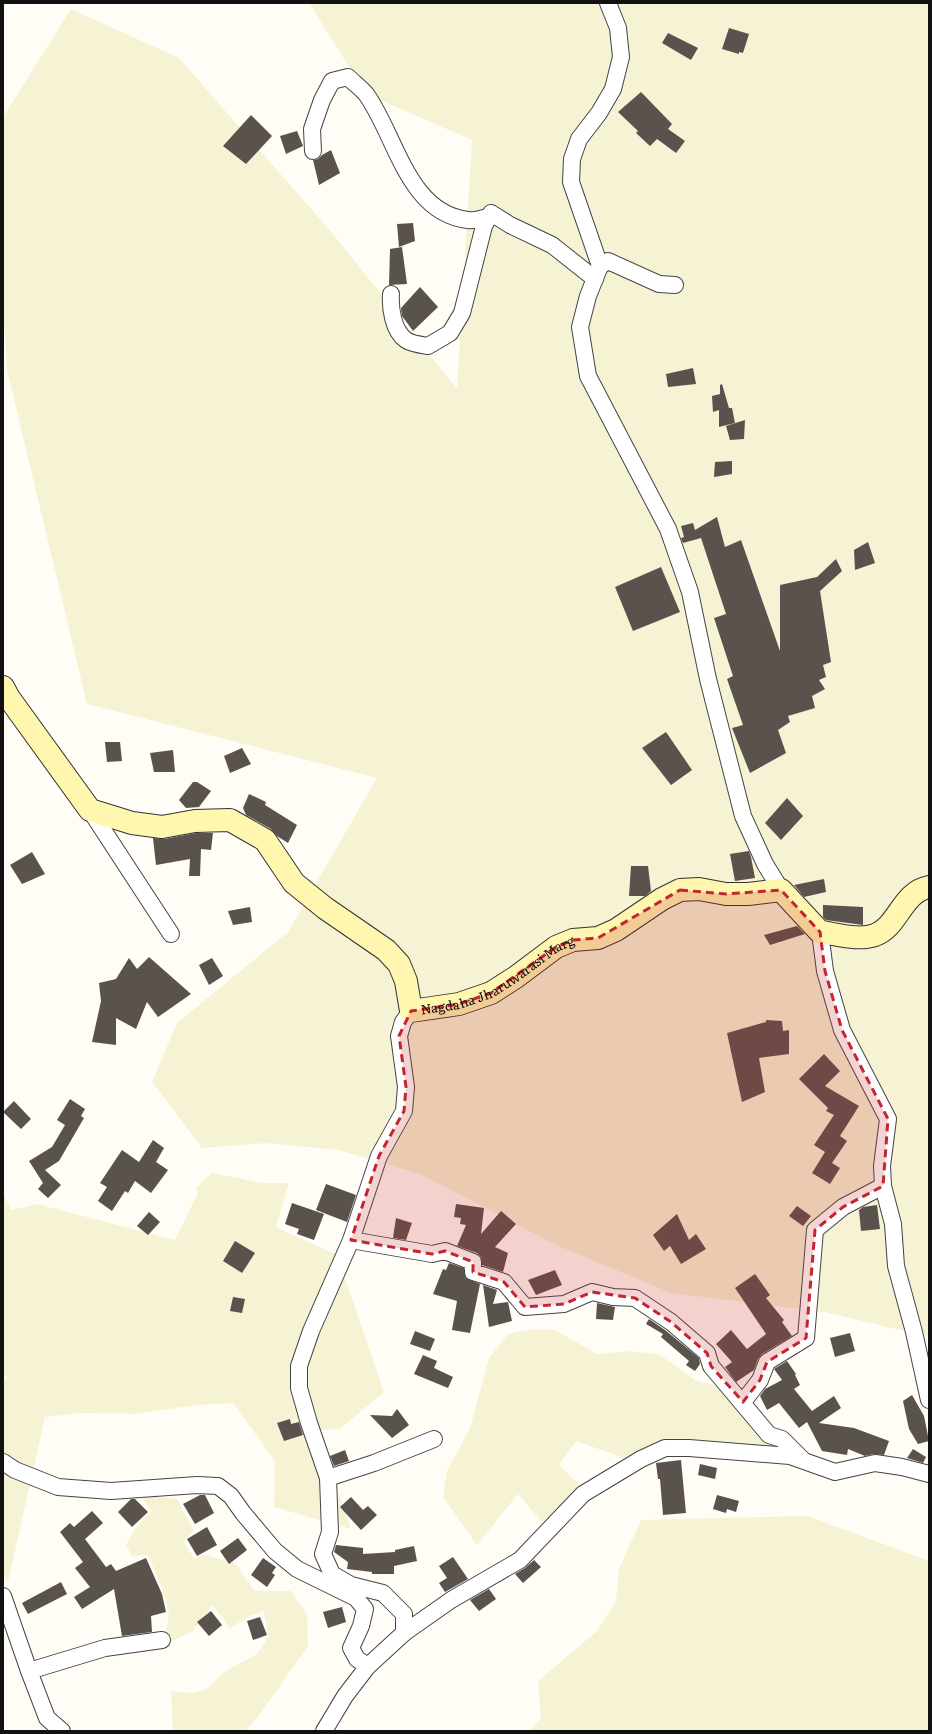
<svg xmlns="http://www.w3.org/2000/svg" width="932" height="1734" font-family="Literata,serif">
<rect width="100%" height="100%" fill="#fffdf5"/>
<!-- farmland -->
<g fill="#f6f3d4">
<polygon points="309,3 929,3 929,1337 825,1312 671,1293 554,1244 420,1174 338,1150 266,1143 202,1148 152,1082 177,1023 288,932 377,778 87,704 7,370 3,303 3,117 71,9 179,58 333,234 457,389 472,140 366,94"/>
<polygon points="212,1173 262,1183 289,1183 276,1227 337,1255 384,1392 340,1429 316,1430 351,1529 274,1507 275,1461 233,1403 197,1405 135,1414 82,1413 45,1417 8,1583 3,1574 3,1380 8,1378 3,1374 3,1193 11,1210 37,1204 175,1240 198,1193 196,1188"/>
<polygon points="534,1329 555,1330 597,1354 631,1351 660,1355 696,1381 717,1386 778,1447 732,1447 627,1459 576,1441 559,1465 579,1485 561,1509 542,1522 518,1494 477,1545 443,1497 447,1471 470,1428 489,1358 508,1334"/>
<polygon points="139,1493 177,1499 194,1531 183,1541 194,1558 205,1555 235,1563 255,1591 291,1591 307,1614 308,1646 257,1718 245,1731 173,1731 171,1691 191,1693 205,1690 227,1670 257,1654 269,1637 263,1611 247,1617 230,1629 213,1605 193,1631 164,1645 169,1612 162,1588 148,1555 132,1556 126,1545 134,1530 151,1511"/>
<polygon points="808,1516 929,1561 929,1731 528,1731 541,1719 538,1681 596,1632 616,1601 619,1569 641,1520"/>
</g>
<!-- building -->
<g fill="#5a524d">
<polygon points="729,28 749,34 743,53 739,52 739,54 722,49"/>
<polygon points="668,33 698,48 691,60 662,43"/>
<polygon points="641,92 672,124 668,129 685,141 676,153 657,139 650,146 636,133 638,131 618,112"/>
<polygon points="251,115 272,136 246,164 223,146"/>
<polygon points="297,131 303,146 286,154 280,136"/>
<polygon points="331,150 340,173 319,185 313,160 318,159 322,155"/>
<polygon points="413,223 415,241 399,247 397,224"/>
<polygon points="402,247 407,284 389,285 390,249"/>
<polygon points="420,287 438,307 413,331 402,316 401,308"/>
<polygon points="693,368 696,384 668,387 666,374"/>
<polygon points="722,384 729,408 732,408 735,423 719,427 719,410 713,412 712,396 720,394 720,385"/>
<polygon points="745,420 744,439 730,440 726,426"/>
<polygon points="732,461 732,474 714,477 715,462"/>
<polygon points="717,517 725,547 741,540 780,651 780,585 817,577 836,559 842,571 820,591 831,662 823,665 826,677 819,680 825,689 812,696 815,708 788,716 790,722 778,730 786,753 750,773 732,728 743,725 727,679 733,676 714,618 726,614 701,538 683,543 681,538 684,537 681,526 693,523 695,530"/>
<polygon points="868,542 875,563 855,570 854,550"/>
<polygon points="661,567 680,612 633,631 615,587"/>
<polygon points="666,732 692,770 671,785 642,748"/>
<polygon points="105,742 120,742 122,761 107,762"/>
<polygon points="242,748 251,764 230,773 224,756"/>
<polygon points="173,750 175,772 154,772 150,753"/>
<polygon points="193,782 197,782 211,791 199,807 186,808 179,800"/>
<polygon points="249,794 266,802 265,805 297,825 288,843 277,836 271,829 246,815 243,808"/>
<polygon points="787,798 803,816 781,840 765,823"/>
<polygon points="196,833 213,833 211,850 201,849 200,876 189,876 190,859 156,865 153,838 164,839"/>
<polygon points="749,851 751,857 755,878 735,881 730,854"/>
<polygon points="32,852 45,874 22,884 10,865"/>
<polygon points="631,866 648,866 651,891 645,896 629,896"/>
<polygon points="824,879 826,892 804,897 794,885"/>
<polygon points="823,905 863,907 863,925 826,920 823,917"/>
<polygon points="250,907 252,922 233,925 228,911"/>
<polygon points="797,926 805,934 770,945 764,935"/>
<polygon points="149,957 191,994 158,1017 147,1002 136,1029 116,1018 116,1045 92,1042 101,1001 99,983 116,979 129,958 137,969"/>
<polygon points="212,958 223,976 209,985 199,965"/>
<polygon points="766,1020 782,1021 783,1031 789,1030 789,1054 759,1058 765,1092 742,1102 727,1033 766,1022"/>
<polygon points="824,1054 840,1071 825,1086 859,1106 840,1136 847,1141 832,1163 840,1168 830,1184 812,1173 825,1152 814,1145 834,1115 826,1111 828,1108 799,1079"/>
<polygon points="70,1099 85,1109 81,1116 84,1118 59,1161 45,1170 61,1185 48,1198 38,1189 43,1183 29,1161 52,1147 65,1125 57,1120"/>
<polygon points="14,1101 31,1119 21,1129 3,1112"/>
<polygon points="153,1140 164,1148 156,1162 168,1170 151,1193 135,1181 128,1193 125,1191 112,1211 98,1201 107,1187 100,1183 122,1150 139,1162"/>
<polygon points="326,1184 356,1195 347,1222 316,1210"/>
<polygon points="292,1203 324,1214 314,1240 297,1234 299,1229 285,1224"/>
<polygon points="456,1204 484,1208 481,1234 501,1211 516,1224 495,1247 508,1253 503,1272 482,1265 481,1257 477,1253 457,1246 466,1225 460,1224 461,1218 454,1217"/>
<polygon points="877,1205 880,1229 861,1231 859,1210 863,1207"/>
<polygon points="797,1206 811,1216 803,1226 789,1216"/>
<polygon points="149,1212 160,1222 148,1235 137,1226"/>
<polygon points="677,1214 689,1240 696,1234 706,1249 681,1264 670,1246 664,1251 653,1235"/>
<polygon points="396,1218 412,1223 406,1240 393,1238"/>
<polygon points="235,1241 255,1253 242,1273 223,1261"/>
<polygon points="449,1263 464,1268 466,1278 480,1284 470,1333 452,1330 457,1301 433,1294 443,1269 446,1270"/>
<polygon points="555,1270 562,1285 536,1295 528,1280"/>
<polygon points="755,1274 770,1295 766,1298 784,1320 782,1322 792,1336 762,1354 758,1359 754,1370 736,1382 725,1367 732,1362 716,1344 731,1330 747,1349 766,1334 735,1288"/>
<polygon points="483,1285 497,1290 493,1304 508,1302 512,1321 489,1327"/>
<polygon points="233,1297 245,1299 242,1313 230,1311"/>
<polygon points="597,1303 615,1307 613,1320 596,1319"/>
<polygon points="649,1319 665,1330 699,1358 700,1364 695,1371 686,1365 689,1361 661,1337 663,1334 646,1324"/>
<polygon points="415,1331 435,1339 430,1351 410,1344"/>
<polygon points="850,1333 855,1351 835,1357 830,1338"/>
<polygon points="423,1355 437,1361 434,1368 453,1377 448,1388 414,1374"/>
<polygon points="787,1361 796,1374 795,1375 800,1385 794,1389 812,1411 834,1396 841,1408 819,1423 854,1428 889,1441 884,1455 873,1454 865,1456 848,1449 847,1455 822,1451 807,1422 799,1428 779,1403 767,1410 760,1396 765,1389 782,1380 774,1369"/>
<polygon points="912,1395 924,1416 929,1441 918,1444 909,1429 903,1401"/>
<polygon points="397,1409 409,1425 392,1438 370,1415 392,1416"/>
<polygon points="290,1419 291,1424 299,1422 303,1435 284,1441 277,1423"/>
<polygon points="913,1449 926,1457 923,1463 907,1458"/>
<polygon points="345,1450 349,1461 334,1466 330,1456"/>
<polygon points="681,1460 686,1513 663,1515 660,1479 658,1479 656,1463"/>
<polygon points="700,1464 717,1468 715,1479 698,1475"/>
<polygon points="200,1495 205,1495 214,1513 195,1524 183,1504"/>
<polygon points="717,1495 739,1501 736,1512 727,1509 726,1513 713,1509"/>
<polygon points="351,1497 363,1510 368,1506 377,1515 361,1530 340,1507"/>
<polygon points="131,1499 135,1499 148,1512 132,1527 118,1512"/>
<polygon points="92,1511 103,1523 85,1539 106,1567 111,1564 116,1571 146,1558 162,1594 166,1612 151,1616 152,1632 122,1636 114,1589 82,1609 74,1597 90,1587 75,1568 83,1562 60,1532 70,1523 74,1527"/>
<polygon points="207,1527 217,1545 197,1556 187,1539"/>
<polygon points="238,1538 247,1550 229,1564 220,1551"/>
<polygon points="336,1545 363,1548 363,1554 395,1552 395,1550 414,1546 417,1561 394,1566 394,1574 372,1574 372,1572 347,1569 348,1562 334,1552"/>
<polygon points="453,1557 468,1579 445,1592 439,1583 447,1578 439,1566"/>
<polygon points="263,1558 276,1567 272,1573 275,1575 267,1587 251,1575"/>
<polygon points="534,1560 541,1567 523,1583 515,1574 525,1568"/>
<polygon points="61,1582 67,1594 28,1614 22,1603"/>
<polygon points="489,1589 496,1599 479,1611 470,1600"/>
<polygon points="342,1607 346,1622 328,1628 323,1612"/>
<polygon points="211,1611 222,1625 209,1636 197,1622"/>
<polygon points="260,1617 267,1635 253,1640 247,1621"/>
</g>
<g fill="none" stroke-linecap="round" stroke-linejoin="round">
<defs>
<g id="street">
<polyline points="608,3 618,28 621,57 613,89 599,113 579,139 572,159 571,182 600,266 588,296 580,327 588,376 668,529 690,592 708,679 743,816 765,864 781,890"/>
<path d="M313 151 312 129 322 100 332 81 348 77C354 83 361 88 366 94 396 135 407 213 468 220 474 221 482 218 489 217"/>
<polyline points="600,266 608,261 659,284 675,285"/>
<path d="M391 294C390 308 393 331 406 340 412 344 422 345 428 346L450 333 462 313 484 226 491 213 510 225 552 245 595 279"/>
<polyline points="90,810 171,934"/>
<polyline points="820,932 825,971 842,1030 888,1119 882,1166 883,1186 893,1224 896,1266 914,1332 929,1400"/>
<polyline points="351,1240 432,1254 445,1251 473,1262 473,1272 504,1282 525,1307 564,1304 592,1292 613,1297 635,1298 671,1322 707,1353 711,1366 769,1435 782,1439 803,1460"/>
<polyline points="743,1402 760,1380 767,1362 806,1338 815,1230 843,1207 883,1186"/>
<polyline points="3,1462 15,1470 58,1487 111,1491 197,1485 218,1486 231,1496 243,1513 275,1551 297,1569 356,1598 365,1609 361,1626 351,1648 357,1659 368,1666"/>
<polyline points="328,1478 374,1463 434,1439"/>
<polyline points="3,1596 29,1671 47,1718 62,1731"/>
<polyline points="404,1633 451,1600 520,1560 583,1494 641,1459 665,1448 689,1448 790,1456 835,1472 875,1463 902,1467 929,1474"/>
<polyline points="29,1671 105,1648 162,1640"/>
<polyline points="324,1731 345,1696 368,1666 404,1633 404,1614 383,1593 351,1585 332,1574 323,1554 330,1532 328,1478 309,1423 299,1388 299,1366 311,1331 351,1240 379,1156 404,1111 406,1087 399,1036 403,1022 411,1011"/>
</g>
<g id="secondary">
<path id="s1" d="M3 687 9 698 90 810 132 823 162 827 195 821 230 820 265 840 294 883 325 908 386 950 399 964 406 981 411 1011 459 1004 491 993 516 977 556 947 573 940 598 938 616 930 662 899 680 890 699 889 726 894H748L781 890 820 932C837 934 859 941 875 935 898 927 902 892 929 887"/>
</g>
</defs>
<!-- street casing -->
<use href="#street" stroke="#444" stroke-width="18"/>
<!-- secondary casing -->
<use href="#secondary" stroke="#333" stroke-width="24"/>
<!-- street -->
<use href="#street" stroke="#fff" stroke-width="16"/>
<!-- secondary -->
<use href="#secondary" stroke="#fff6b0" stroke-width="22"/>
</g>
<!-- marked area -->
<path fill="#c4262e" fill-opacity="0.2" stroke="#c4262e" stroke-width="3" stroke-dasharray="8 5" stroke-linejoin="round" d="M680 890 726 894 781 890 820 932 825 971 842 1030 888 1119 883 1186 843 1207 815 1230 806 1338 767 1362 760 1380 743 1402 711 1366 707 1353 671 1322 635 1298 592 1292 564 1304 525 1307 504 1282 473 1272V1262L445 1251 432 1254 351 1240 379 1156 404 1111 406 1087 399 1036 411 1011 459 1004 491 993 556 947 573 940 598 938Z"/>
<g text-anchor="middle" stroke-width="4" stroke-linejoin="round" paint-order="stroke">
<!-- street labels -->
<g font-size="13" fill="#111" stroke="#fff">
<text dy="5" stroke="none"><textPath href="#s1" startOffset="663">Nagdaha Jharuwarasi Marg</textPath></text>
</g>
</g>
<!-- border -->
<rect width="932" height="1734" fill="none" stroke="#111111" stroke-width="8"/>
</svg>
